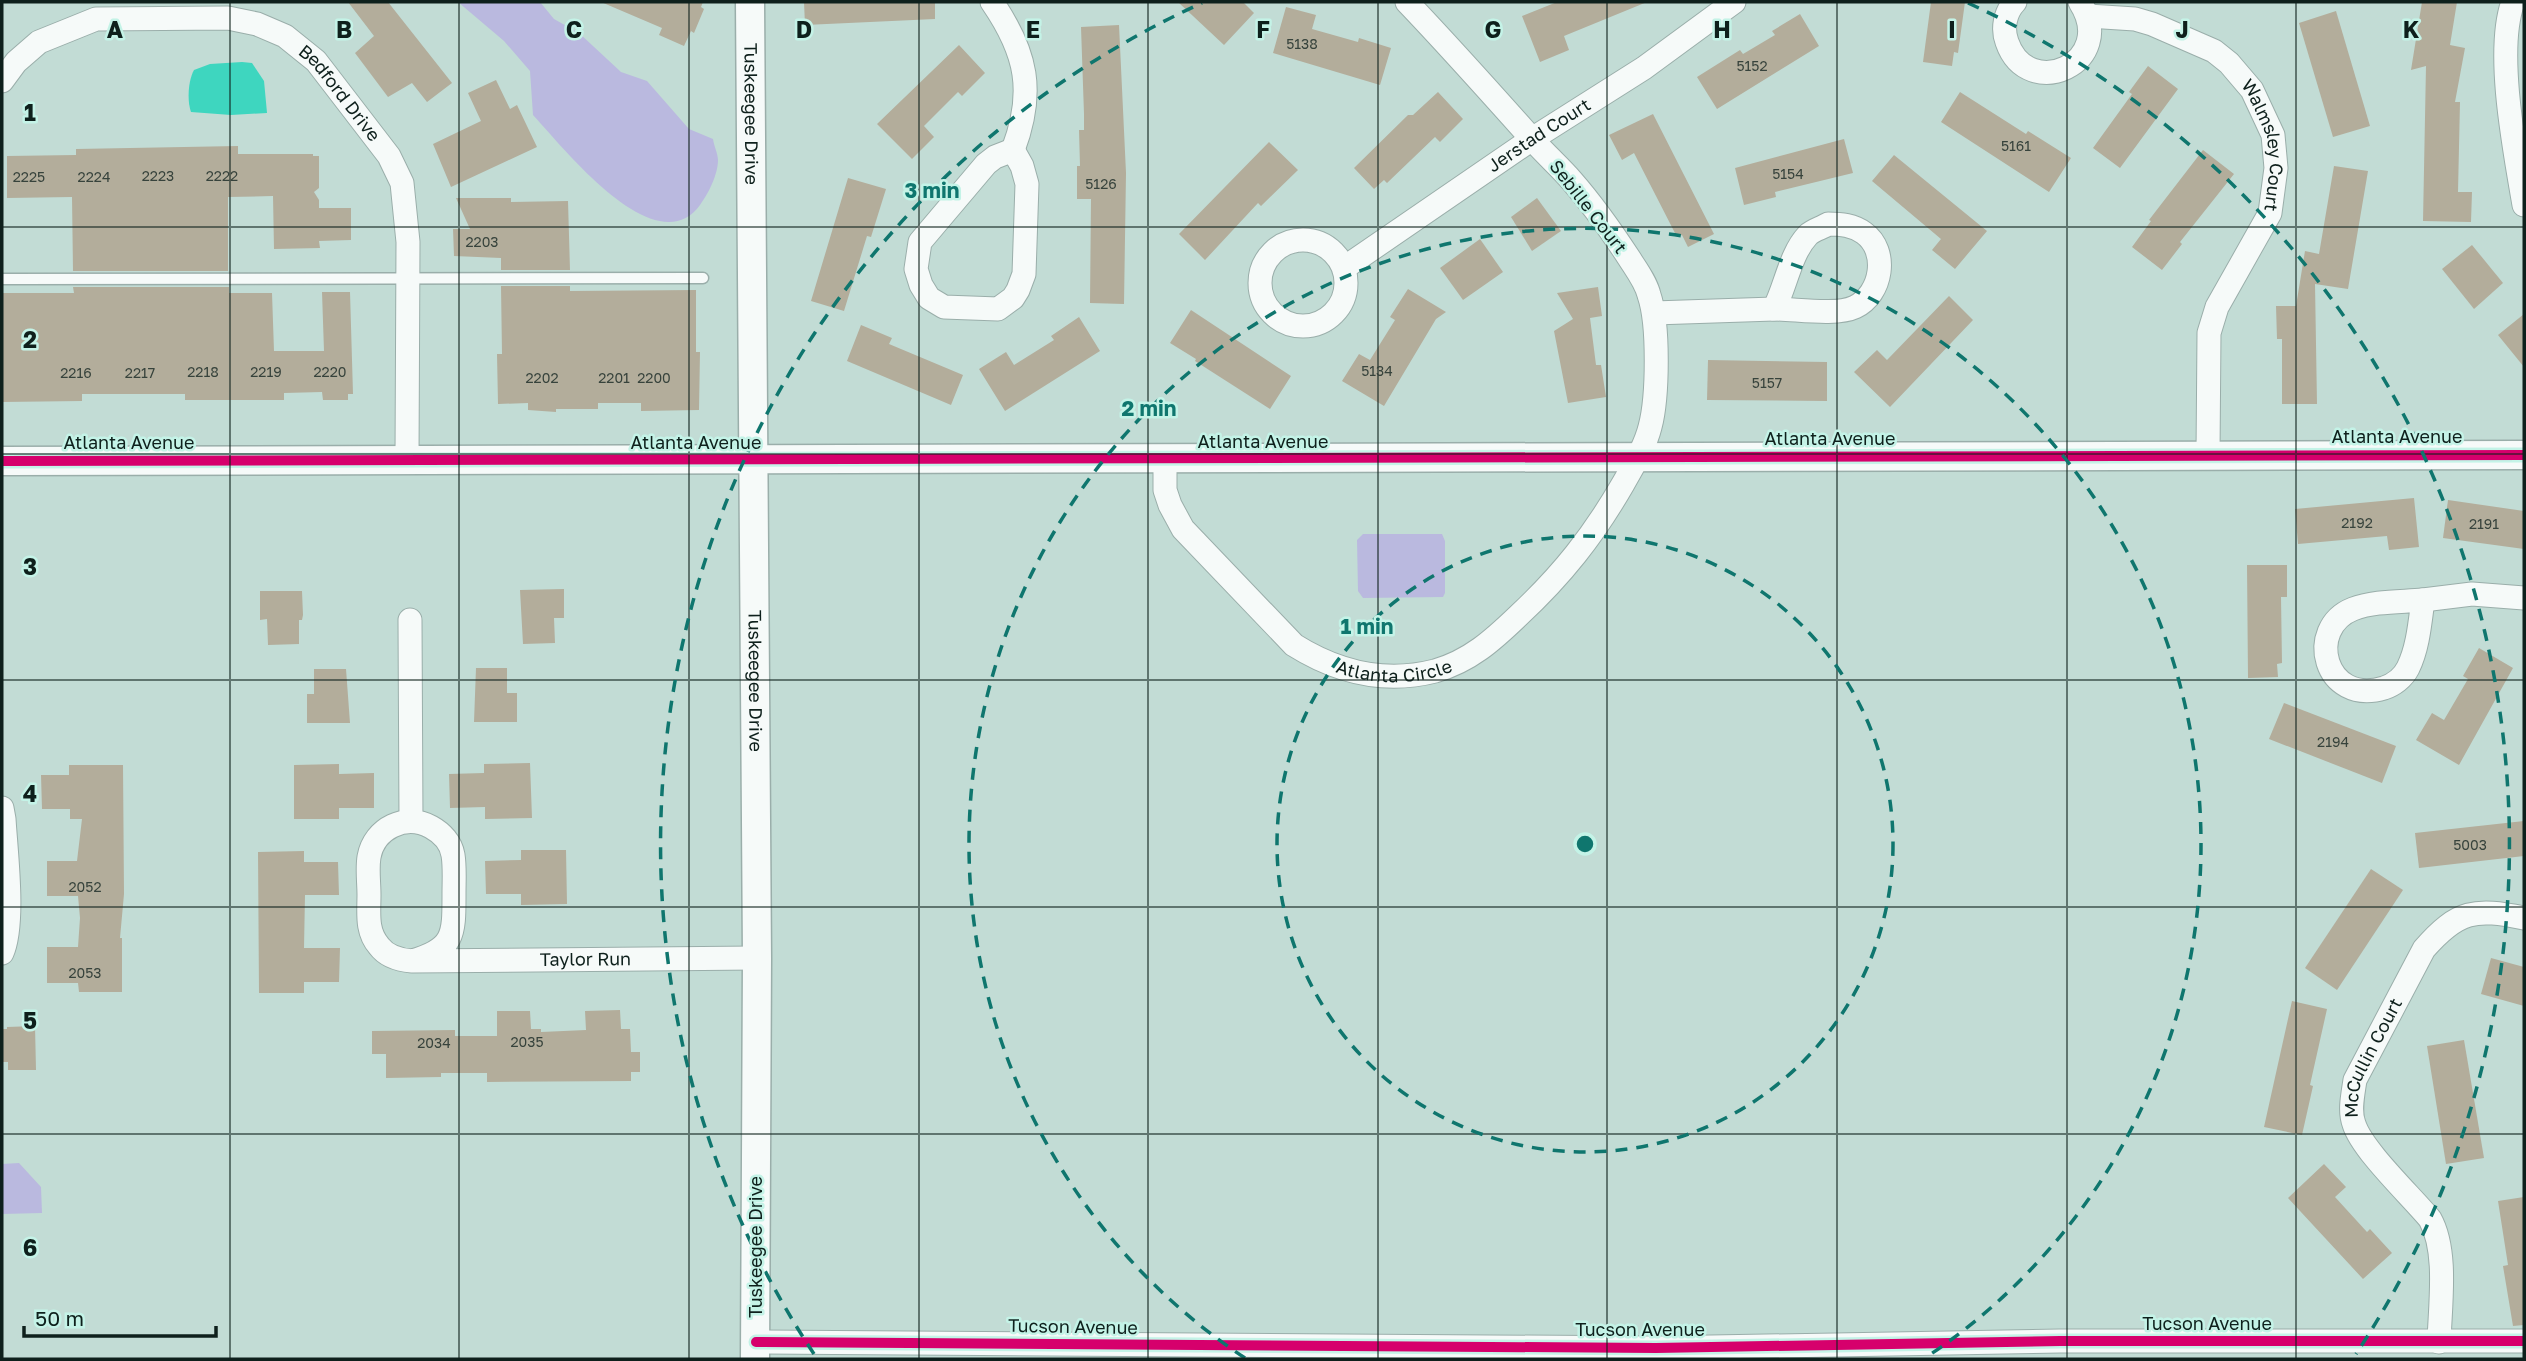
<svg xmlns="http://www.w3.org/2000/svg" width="2526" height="1361" font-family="'Golos Text',sans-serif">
<rect width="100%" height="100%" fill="#c2dcd5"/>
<!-- green -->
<g fill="#bab9df">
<path d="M458 2H540L554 19 579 33 621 72 647 81 689 129 713 139C714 146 718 154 718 160 718 175 708 194 700 205 656 266 562 146 533 115L530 71 504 41Z"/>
<polygon points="1363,534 1442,534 1445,541 1445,593 1443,597 1363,598 1358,591 1357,540"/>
<polygon points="19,1163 41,1187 42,1213 2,1214 2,1164"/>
</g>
<!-- water -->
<path fill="#3ed6bf" d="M242 62 252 63 264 81 267 113 231 115 191 112C187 101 188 81 194 70L210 64Z"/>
<!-- building -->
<g fill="#b3ad9b">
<polygon points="348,2 388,2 452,83 427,102 412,83 388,97 355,53 374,36"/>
<polygon points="601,2 703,2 701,7 704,9 694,33 691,31 684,46 659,35 662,28"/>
<polygon points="804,2 935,2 935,19 805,25"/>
<polygon points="1178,2 1243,2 1254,13 1224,45"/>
<polygon points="1557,2 1647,2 1564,36 1569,50 1540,62 1522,16"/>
<polygon points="1931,2 1965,2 1958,53 1954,52 1952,66 1923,62"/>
<polygon points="2422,2 2457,2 2450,45 2465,48 2455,102 2460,102 2458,192 2472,192 2471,222 2423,221 2426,66 2411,70"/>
<polygon points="1286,7 1316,15 1312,29 1358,42 1359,38 1391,48 1380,85 1273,53"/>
<polygon points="2336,11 2370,126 2333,137 2299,23"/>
<polygon points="1800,14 1819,46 1717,109 1697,77 1740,50 1743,54 1775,35 1772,31"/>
<polygon points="1119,25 1126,173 1124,304 1090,303 1091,199 1077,199 1077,166 1080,166 1079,130 1084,130 1084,114 1081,27"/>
<polygon points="959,45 985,73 962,96 958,92 924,126 934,137 912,159 877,124"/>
<polygon points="2148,66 2178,89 2120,168 2093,148 2132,94 2129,92"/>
<polygon points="496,80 510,109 517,105 537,147 451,187 433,144 481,121 468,93"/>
<polygon points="1438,92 1463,119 1440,142 1435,137 1387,183 1384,180 1374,189 1354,168 1408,115 1413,115"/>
<polygon points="1960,92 2026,134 2028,131 2071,158 2049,192 1941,122"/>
<polygon points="1653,114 1714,234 1688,247 1682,235 1677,237 1634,153 1622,160 1609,135"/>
<polygon points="1844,139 1853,173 1775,192 1776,197 1744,205 1735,168"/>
<polygon points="1269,142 1298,170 1261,206 1258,203 1205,260 1179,234"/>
<polygon points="238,146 238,154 313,154 313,156 319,156 319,188 314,192 319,200 319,208 351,208 351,240 319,241 320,248 274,249 273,196 228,197 228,271 73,271 72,197 7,198 7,156 76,155 76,149"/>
<polygon points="2203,150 2234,174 2180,242 2182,244 2162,270 2132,247 2151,221 2149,220"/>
<polygon points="1894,155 1987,231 1955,269 1932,250 1941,239 1872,181"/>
<polygon points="2334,166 2368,171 2348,289 2315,284 2317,404 2282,404 2282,339 2277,339 2276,306 2296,306 2305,251 2319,254"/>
<polygon points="848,178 886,189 871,237 867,236 844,311 811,301"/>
<polygon points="456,198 511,198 511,202 568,201 570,270 501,270 501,258 454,256 453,229 470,229"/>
<polygon points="1537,198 1561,231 1532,251 1511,217"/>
<polygon points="1480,239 1503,272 1463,300 1440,268"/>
<polygon points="2472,245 2503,283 2474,309 2442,269"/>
<polygon points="501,286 570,286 570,291 696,290 696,352 700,352 699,410 641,411 641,403 598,403 598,409 556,409 556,412 528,410 528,403 498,404 497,354 502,354"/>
<polygon points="73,287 229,287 229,293 272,293 274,351 324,351 322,292 350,292 353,394 348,394 348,400 323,400 322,392 284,393 284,400 185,400 185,394 82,394 82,401 2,402 2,293 74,293"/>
<polygon points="1598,287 1602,316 1590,318 1596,365 1601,365 1606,397 1568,403 1554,331 1573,319 1557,293"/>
<polygon points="1408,289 1446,312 1436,319 1384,406 1342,381 1359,354 1370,360 1395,320 1390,317"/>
<polygon points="1949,296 1973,320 1890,407 1854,372 1877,350 1887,360"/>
<polygon points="1191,310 1291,376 1270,409 1195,361 1196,359 1170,343"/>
<polygon points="2524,314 2524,367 2498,335"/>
<polygon points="1079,317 1100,351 1005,411 979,369 1006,352 1014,365 1054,340 1051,336"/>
<polygon points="861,325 892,338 889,344 963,375 951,405 847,361"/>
<polygon points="1708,360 1827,362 1827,401 1707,400"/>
<polygon points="2414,498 2419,547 2389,550 2387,536 2298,544 2295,509"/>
<polygon points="2448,500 2524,511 2524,549 2443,538"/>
<polygon points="2247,565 2287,565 2287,597 2281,597 2282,663 2277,664 2278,677 2248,678"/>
<polygon points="564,589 564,618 554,618 555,643 523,644 520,590"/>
<polygon points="260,591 302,591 303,615 302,620 299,620 299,644 268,645 267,619 260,620"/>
<polygon points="2479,648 2513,668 2459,765 2416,740 2432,713 2444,720 2468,679 2463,676"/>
<polygon points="476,668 507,668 507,693 517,693 517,722 474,722"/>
<polygon points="314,669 346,669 350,723 307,723 307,694 314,694"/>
<polygon points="2284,703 2396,746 2382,783 2269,739"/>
<polygon points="530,763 532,818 485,819 485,807 450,808 449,774 484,773 484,764"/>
<polygon points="339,764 339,774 374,773 374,808 339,808 339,819 294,819 294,765"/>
<polygon points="69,765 123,765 124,894 120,938 122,938 122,992 79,992 78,983 47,983 47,947 78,947 80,918 78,896 47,896 47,861 77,861 82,819 70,819 70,809 42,809 41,775 69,775"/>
<polygon points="2524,821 2524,856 2419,868 2415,833"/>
<polygon points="521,850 566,850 567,904 521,905 521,894 486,894 485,861 521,860"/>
<polygon points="304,851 304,862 338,862 339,895 305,895 304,948 340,948 339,982 304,982 304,993 259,993 258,852"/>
<polygon points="2371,869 2403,890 2337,990 2305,968"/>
<polygon points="2491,958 2524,967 2524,1006 2481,994"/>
<polygon points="2292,1001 2327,1009 2310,1085 2313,1086 2302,1135 2264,1127"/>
<polygon points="620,1010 621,1029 630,1029 631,1052 640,1052 640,1072 631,1072 631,1081 487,1082 487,1073 441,1073 441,1077 386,1078 386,1054 372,1054 372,1031 455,1030 455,1036 497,1036 497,1011 530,1011 531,1029 541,1029 541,1032 586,1030 585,1011"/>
<polygon points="35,1026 36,1070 8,1070 8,1062 2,1062 2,1029 7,1029 7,1027"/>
<polygon points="2464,1040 2484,1158 2446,1164 2427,1046"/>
<polygon points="2324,1164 2346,1187 2335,1197 2367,1232 2370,1229 2392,1253 2363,1279 2288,1198"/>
<polygon points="2524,1197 2524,1325 2513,1326 2503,1266 2508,1265 2498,1201"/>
</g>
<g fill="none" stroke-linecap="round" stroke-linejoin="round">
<defs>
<polyline id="service" points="2,279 703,278"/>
<g id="minor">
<path d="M992 2C1027 53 1035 92 1013 150"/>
<path d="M2015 2C2005 12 2002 29 2007 42 2028 103 2119 63 2080 2"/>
<path d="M2513 2C2495 51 2515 152 2524 205"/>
<path id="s1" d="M2088 16 2135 19 2152 24 2214 51 2229 63 2252 90 2273 135 2276 168 2270 213 2217 307 2209 333 2208 454"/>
<path id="s2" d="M2 81 16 62 39 42 96 19 228 18 257 24 285 36 316 61 389 156 402 183 408 242 407 460"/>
<polygon points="1013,150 1022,166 1027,184 1024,274 1018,290 1013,298 998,309 944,307 929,298 921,285 916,269 920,242 986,164 995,157"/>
<path d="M1828 224C1841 224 1853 225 1864 233 1889 251 1882 294 1855 307 1836 316 1796 309 1774 309 1786 286 1790 254 1808 235 1813 230 1822 228 1828 224Z"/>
<circle cx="1303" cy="283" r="43"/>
<path id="s3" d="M1344 268 1532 139 1644 68 1734 2"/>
<polyline points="1654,313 1774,309"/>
<path id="s4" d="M1165 459V490L1170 505 1183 529 1294 645C1337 672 1384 684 1435 671 1470 661 1493 640 1518 616 1562 575 1593 536 1623 484 1633 466 1645 447 1650 427 1658 397 1659 324 1649 295 1646 282 1636 269 1629 258 1612 232 1593 205 1572 181 1560 167 1545 154 1532 139 1491 93 1450 47 1407 2"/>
<path d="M2423 600C2420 622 2418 648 2408 668 2403 678 2393 685 2384 688 2324 706 2305 628 2353 609 2374 601 2401 602 2423 600Z"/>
<polyline points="2423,600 2472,594 2524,598"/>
<polyline points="410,620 411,821"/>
<path d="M2 808 4 819C6 852 15 924 2 953"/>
<path id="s5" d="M412 961C455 949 454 934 454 893 454 881 455 867 453 855 451 843 442 833 431 827 406 813 374 828 369 857 367 869 369 883 369 895 369 913 366 931 379 946 387 957 399 960 412 961L757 958"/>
<polyline points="756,1342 1656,1348 2060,1341 2524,1341"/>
<path id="s6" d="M2439 1342C2440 1305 2448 1251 2430 1219 2411 1196 2362 1150 2354 1124 2349 1111 2353 1094 2355 1080L2424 949C2458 910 2475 908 2524 918"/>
</g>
<g id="tertiary">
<path id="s7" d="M750 2 757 958 755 1359"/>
<polyline points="2,461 2524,455"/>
</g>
</defs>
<!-- service casing -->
<use href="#service" stroke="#9aaeaa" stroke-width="13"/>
<!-- minor casing -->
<use href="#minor" stroke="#9aaeaa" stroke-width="25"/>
<!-- tertiary casing -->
<use href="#tertiary" stroke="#9aaeaa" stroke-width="31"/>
<!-- service -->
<use href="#service" stroke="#f6faf9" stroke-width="10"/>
<!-- minor -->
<use href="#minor" stroke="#f6faf9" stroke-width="23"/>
<!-- tertiary -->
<use href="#tertiary" stroke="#f6faf9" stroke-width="28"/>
<defs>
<g id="cycleway">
<polyline points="2,461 2524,455"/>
<polyline points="756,1342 1656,1348 2060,1341 2524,1341"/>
</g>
</defs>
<!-- cycleway casing -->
<use href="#cycleway" stroke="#c4f3e7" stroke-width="15"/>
<!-- cycleway -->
<use href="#cycleway" stroke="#d6006c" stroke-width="10"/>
</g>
<!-- grid -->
<path fill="none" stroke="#0e201c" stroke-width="2" stroke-opacity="0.55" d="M230 2V1359M459 2V1359M689 2V1359M919 2V1359M1148 2V1359M1378 2V1359M1607 2V1359M1837 2V1359M2067 2V1359M2296 2V1359M2 227H2524M2 454H2524M2 680H2524M2 907H2524M2 1134H2524"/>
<!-- distance rings -->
<g fill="none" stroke="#0f766e" stroke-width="3.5" stroke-dasharray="12 9">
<circle cx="1585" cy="844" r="308"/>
<path d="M1245 1358A616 616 0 1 1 1925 1358"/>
<path d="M814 1354A924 924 0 0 1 1202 3M1968 3A924 924 0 0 1 2356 1354"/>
</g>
<g text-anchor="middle" stroke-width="5" stroke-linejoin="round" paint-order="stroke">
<!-- number labels -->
<g font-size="14" fill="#37433c">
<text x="1302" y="49">5138</text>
<text x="1752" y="71">5152</text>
<text x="2016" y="151">5161</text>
<text x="1788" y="179">5154</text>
<text x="158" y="181">2223</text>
<text x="222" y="181">2222</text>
<text x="29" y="182">2225</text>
<text x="94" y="182">2224</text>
<text x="1101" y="189">5126</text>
<text x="482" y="247">2203</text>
<text x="1377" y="376">5134</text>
<text x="203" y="377">2218</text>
<text x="266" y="377">2219</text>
<text x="330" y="377">2220</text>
<text x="76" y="378">2216</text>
<text x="140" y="378">2217</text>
<text x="542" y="383">2202</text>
<text x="614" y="383">2201</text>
<text x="654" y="383">2200</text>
<text x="1767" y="388">5157</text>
<text x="2357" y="528">2192</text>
<text x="2484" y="529">2191</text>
<text x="2333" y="747">2194</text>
<text x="2470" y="850">5003</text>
<text x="85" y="892">2052</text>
<text x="85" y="978">2053</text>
<text x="527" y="1047">2035</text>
<text x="434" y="1048">2034</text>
</g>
<!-- street labels -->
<g font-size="18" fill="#0e201c" stroke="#c4f3e7">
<text dy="6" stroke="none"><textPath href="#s2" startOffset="387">Bedford Drive</textPath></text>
<text dy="6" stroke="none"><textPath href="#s7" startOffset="112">Tuskeegee Drive</textPath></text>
<text dy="6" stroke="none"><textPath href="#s3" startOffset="236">Jerstad Court</textPath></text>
<text dy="6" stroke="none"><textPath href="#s1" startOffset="245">Walmsley Court</textPath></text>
<text transform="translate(1588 207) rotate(52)" y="6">Sebille Court</text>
<text x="2397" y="443">Atlanta Avenue</text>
<text x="1830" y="445">Atlanta Avenue</text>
<text x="1263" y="448">Atlanta Avenue</text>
<text x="129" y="449">Atlanta Avenue</text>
<text x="696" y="449">Atlanta Avenue</text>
<text dy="6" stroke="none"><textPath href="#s4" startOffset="341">Atlanta Circle</textPath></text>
<text dy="6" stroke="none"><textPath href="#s7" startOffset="679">Tuskeegee Drive</textPath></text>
<text dy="6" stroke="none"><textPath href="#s5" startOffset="548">Taylor Run</textPath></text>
<text dy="6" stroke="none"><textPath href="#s6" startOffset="318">McCullin Court</textPath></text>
<text transform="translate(756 1247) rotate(-90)" y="6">Tuskeegee Drive</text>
<text x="2207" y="1330">Tucson Avenue</text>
<text transform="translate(1073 1327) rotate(1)" y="6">Tucson Avenue</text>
<text x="1640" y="1336">Tucson Avenue</text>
</g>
</g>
<g font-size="23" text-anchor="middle" font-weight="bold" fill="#0e201c" stroke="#c4f3e7" stroke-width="5" stroke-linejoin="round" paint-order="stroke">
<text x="115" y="38">A</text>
<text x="344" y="38">B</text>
<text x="574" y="38">C</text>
<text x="804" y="38">D</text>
<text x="1033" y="38">E</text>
<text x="1263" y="38">F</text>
<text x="1493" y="38">G</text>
<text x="1722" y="38">H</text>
<text x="1952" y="38">I</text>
<text x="2182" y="38">J</text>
<text x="2411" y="38">K</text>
<text x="30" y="121">1</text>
<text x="30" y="348">2</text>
<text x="30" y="575">3</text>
<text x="30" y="802">4</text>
<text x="30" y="1029">5</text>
<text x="30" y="1256">6</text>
</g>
<circle cx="1585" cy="844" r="10" fill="#0f766e" stroke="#c4f3e7" stroke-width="3.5"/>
<g font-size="21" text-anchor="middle" font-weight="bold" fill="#0f766e" stroke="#c4f3e7" stroke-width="5" stroke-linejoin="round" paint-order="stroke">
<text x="932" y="198">3 min</text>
<text x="1149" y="416">2 min</text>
<text x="1367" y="634">1 min</text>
</g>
<!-- border -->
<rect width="2526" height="1361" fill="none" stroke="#0e201c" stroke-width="7"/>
<!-- scale -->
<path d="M24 1326v10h192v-10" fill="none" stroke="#0e201c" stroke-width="3.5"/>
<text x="35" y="1326" font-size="21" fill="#0e201c" stroke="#c4f3e7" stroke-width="5" paint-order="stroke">50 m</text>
</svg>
